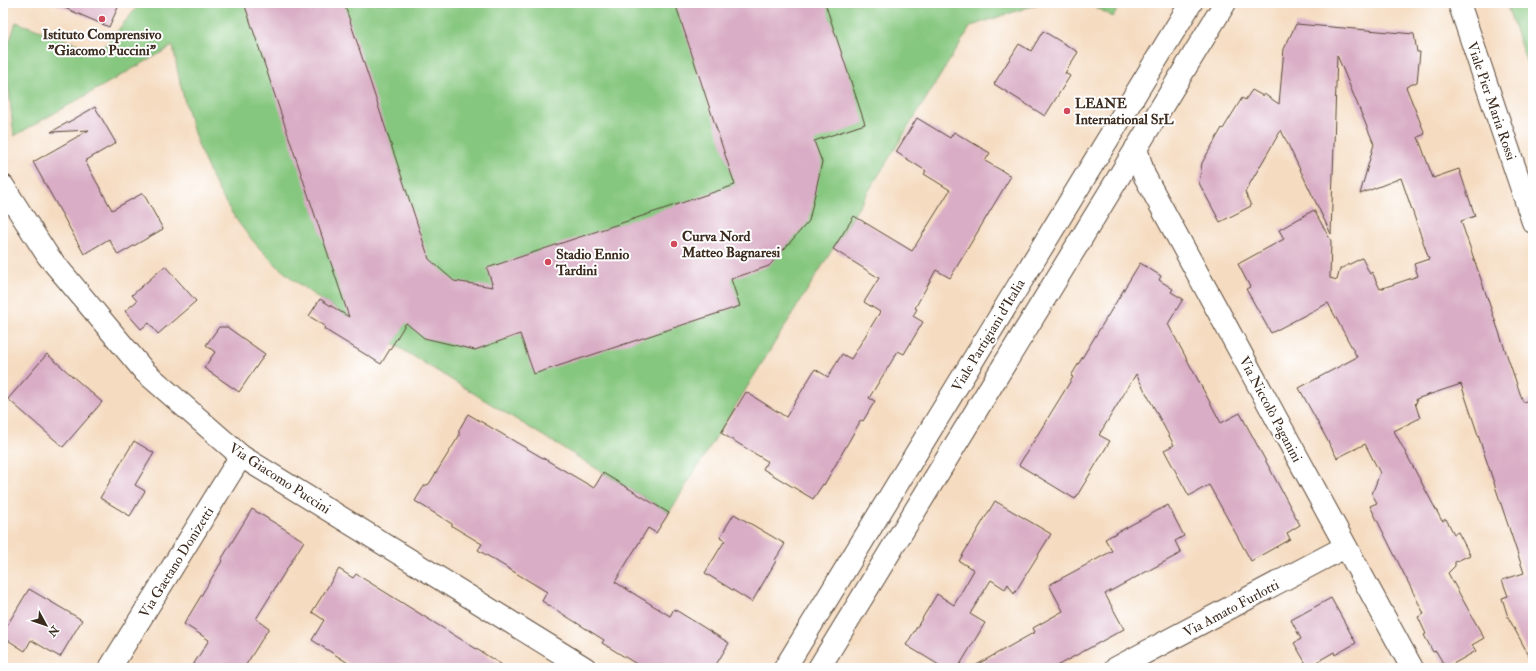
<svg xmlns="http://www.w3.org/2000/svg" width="1536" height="671" font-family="'IM FELL Double Pica',serif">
<rect width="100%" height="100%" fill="#fff"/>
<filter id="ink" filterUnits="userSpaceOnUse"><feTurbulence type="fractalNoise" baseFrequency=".025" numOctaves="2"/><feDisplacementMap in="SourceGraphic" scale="8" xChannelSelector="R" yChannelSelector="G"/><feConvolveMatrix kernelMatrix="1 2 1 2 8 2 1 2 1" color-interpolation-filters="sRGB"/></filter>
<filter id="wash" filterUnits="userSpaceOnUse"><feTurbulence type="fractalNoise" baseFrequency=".012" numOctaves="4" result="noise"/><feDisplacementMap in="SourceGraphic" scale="16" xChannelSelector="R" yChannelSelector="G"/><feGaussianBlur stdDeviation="0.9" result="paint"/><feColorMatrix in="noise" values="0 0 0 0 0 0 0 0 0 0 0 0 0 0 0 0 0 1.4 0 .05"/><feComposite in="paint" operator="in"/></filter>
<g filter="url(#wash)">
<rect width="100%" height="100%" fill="#f5dcc1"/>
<!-- green -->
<g fill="#86c77f" stroke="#60784e">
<path d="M141 3H1041L971 26 669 513 318 298C301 286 284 273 269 258 211 202 186 123 173 46L14 136 5 56 16 22 99 52Z"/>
<polygon points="1089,3 1121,3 1113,17"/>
<polygon points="1506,3 1533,3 1533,81"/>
</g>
<g id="blocks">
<!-- building -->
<g fill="#d9adc5">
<polygon points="53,3 120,3 109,27"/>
<polygon points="244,3 344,3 429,259 454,281 493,287 487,268 735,185 675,3 825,3 865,124 814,141 822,162 809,221 769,266 731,279 740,306 534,374 520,334 475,350 424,338 406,323 381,364 324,329 325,326 309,316 320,299 349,317"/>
<polygon points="1296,24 1414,34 1417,52 1420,52 1417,82 1406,87 1425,134 1418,137 1433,178 1459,169 1475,216 1461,221 1523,402 1533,399 1533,663 1508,617 1502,598 1508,596 1502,580 1524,573 1461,384 1416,399 1417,402 1415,403 1420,418 1394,431 1442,521 1446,519 1454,534 1458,532 1470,555 1455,562 1455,566 1448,573 1484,638 1472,645 1476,651 1446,668 1436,651 1433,652 1424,635 1426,634 1418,617 1424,614 1370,506 1377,503 1372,494 1380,473 1365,444 1337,458 1299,388 1357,357 1328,303 1271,333 1246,289 1250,287 1238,264 1284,239 1279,230 1314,210 1331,241 1330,278 1337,280 1340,269 1362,258 1370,274 1372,272 1380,289 1418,276 1414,264 1429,259 1401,178 1360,194 1374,144 1337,55 1331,234 1281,130 1245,192 1251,206 1220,222 1199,183 1202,163 1222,128 1223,129 1242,98 1245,100 1252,90 1263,96 1264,94 1279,104 1284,49"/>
<polygon points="1043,31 1078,52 1065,73 1070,76 1045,116 994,84 1019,44 1031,51"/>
<polygon points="95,107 116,143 85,161 112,210 143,193 163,229 118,255 109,239 84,254 33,162 89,130 51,132"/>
<polygon points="917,118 950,138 954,132 990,153 985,161 1011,176 950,278 936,270 915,308 917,309 913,316 923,322 904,354 898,351 869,398 875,401 863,421 861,420 824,485 823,484 813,499 763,469 767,461 721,433 746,392 786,417 815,369 828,377 842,354 851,359 880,312 864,302 879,278 833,249 854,216 912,251 950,190 924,174 926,171 896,152"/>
<polygon points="1140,263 1161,276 1159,280 1173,289 1171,292 1183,299 1168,324 1221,423 1240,413 1300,525 1287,533 1290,539 1251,561 1209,485 1189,496 1164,450 1174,445 1136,374 1099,435 1110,441 1075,499 1019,465 1073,377 1071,376"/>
<polygon points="165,266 196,301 158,334 149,323 141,329 125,311 137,301 132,295"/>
<polygon points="219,327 227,327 265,354 239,392 204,368 215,352 206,345"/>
<polygon points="47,354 102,402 63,447 8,399"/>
<polygon points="468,414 594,488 603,473 669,513 656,533 648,528 615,582 670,616 674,609 729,643 714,668 643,668 602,643 604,640 542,601 547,592 478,550 482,544 452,526 452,524 415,501 424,486 429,484 459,436 459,430"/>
<polygon points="134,441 154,453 135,485 145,491 130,516 100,498"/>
<polygon points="995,501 1051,534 1014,594 1008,584 1005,589 991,580 970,614 985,623 958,668 944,668 906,645 937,594 954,605 974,570 959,561"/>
<polygon points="1168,505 1184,536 1175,541 1181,553 1105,594 1124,629 1053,668 971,668 1035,632 1033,628 1063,611 1049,585 1112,551 1105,539"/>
<polygon points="252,509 304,541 256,619 269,628 244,668 191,668 209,640 184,624 222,561 221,560"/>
<polygon points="734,514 785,544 775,560 776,561 752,602 705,573 725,540 720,537"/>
<polygon points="339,569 353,578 356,574 507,668 356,668 312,640 324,620 312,612"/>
<polygon points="29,589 82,620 60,657 31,640 25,651 3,637 3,632"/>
<polygon points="1331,598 1356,643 1335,655 1334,652 1308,667 1294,643 1301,639 1291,620"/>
</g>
</g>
</g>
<g filter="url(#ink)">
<use href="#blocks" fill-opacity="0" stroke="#574536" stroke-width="1"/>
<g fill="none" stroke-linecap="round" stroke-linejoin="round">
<defs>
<g id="minor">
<polyline points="1136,148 1144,175 1412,668"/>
<polyline points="3,186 48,256 145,372 241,456 585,668"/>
<polyline points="110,668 241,456"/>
<polyline points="1116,668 1345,547"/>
</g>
<g id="major">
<polyline points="1459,3 1533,222"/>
<polyline points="785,668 1191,3"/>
<polyline points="819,668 1225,3"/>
</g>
</defs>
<!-- minor casing -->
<use href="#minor" stroke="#574536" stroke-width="24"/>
<!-- major casing -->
<use href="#major" stroke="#574536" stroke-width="24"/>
<!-- minor -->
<use href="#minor" stroke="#fff" stroke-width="22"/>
<!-- major -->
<use href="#major" stroke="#fff" stroke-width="22"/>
</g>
</g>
<!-- markers -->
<g fill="#d1495b" stroke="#fff" stroke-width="1.5">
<circle cx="102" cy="19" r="4"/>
<circle cx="1067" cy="111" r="4"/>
<circle cx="674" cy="244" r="4"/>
<circle cx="548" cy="262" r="4"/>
</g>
<g text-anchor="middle" stroke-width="4" stroke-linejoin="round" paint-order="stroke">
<!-- poi labels -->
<g font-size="14" font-weight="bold" fill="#3b2a1e" stroke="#fff" text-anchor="start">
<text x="102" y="39" text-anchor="middle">Istituto Comprensivo<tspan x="102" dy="16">"Giacomo Puccini"</tspan></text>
<text x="1075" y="108">LEANE<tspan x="1075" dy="16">International SrL</tspan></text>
<text x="682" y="241">Curva Nord<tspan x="682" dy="16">Matteo Bagnaresi</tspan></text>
<text x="556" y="259">Stadio Ennio<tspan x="556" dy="16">Tardini</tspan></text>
</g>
<!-- street labels -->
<g font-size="14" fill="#3b2a1e" stroke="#fff">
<text transform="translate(1492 101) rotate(71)" y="5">Viale Pier Maria Rossi</text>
<text transform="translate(988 335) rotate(-59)" y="5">Viale Partigiani d'Italia</text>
<text transform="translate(1271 409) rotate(62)" y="5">Via Niccolò Paganini</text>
<text transform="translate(280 478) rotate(33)" y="5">Via Giacomo Puccini</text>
<text transform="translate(176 562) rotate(-58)" y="5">Via Gaetano Donizetti</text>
<text transform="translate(1231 608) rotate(-28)" y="5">Via Amato Furlotti</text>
</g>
</g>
<!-- margin -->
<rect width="1536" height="671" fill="none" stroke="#fff" stroke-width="16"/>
<!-- north arrow -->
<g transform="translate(46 625) rotate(130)" stroke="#ffffff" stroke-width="3" paint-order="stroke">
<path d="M0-3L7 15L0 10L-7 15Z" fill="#3b2a1e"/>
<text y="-6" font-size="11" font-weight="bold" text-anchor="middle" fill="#3b2a1e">N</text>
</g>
</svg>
